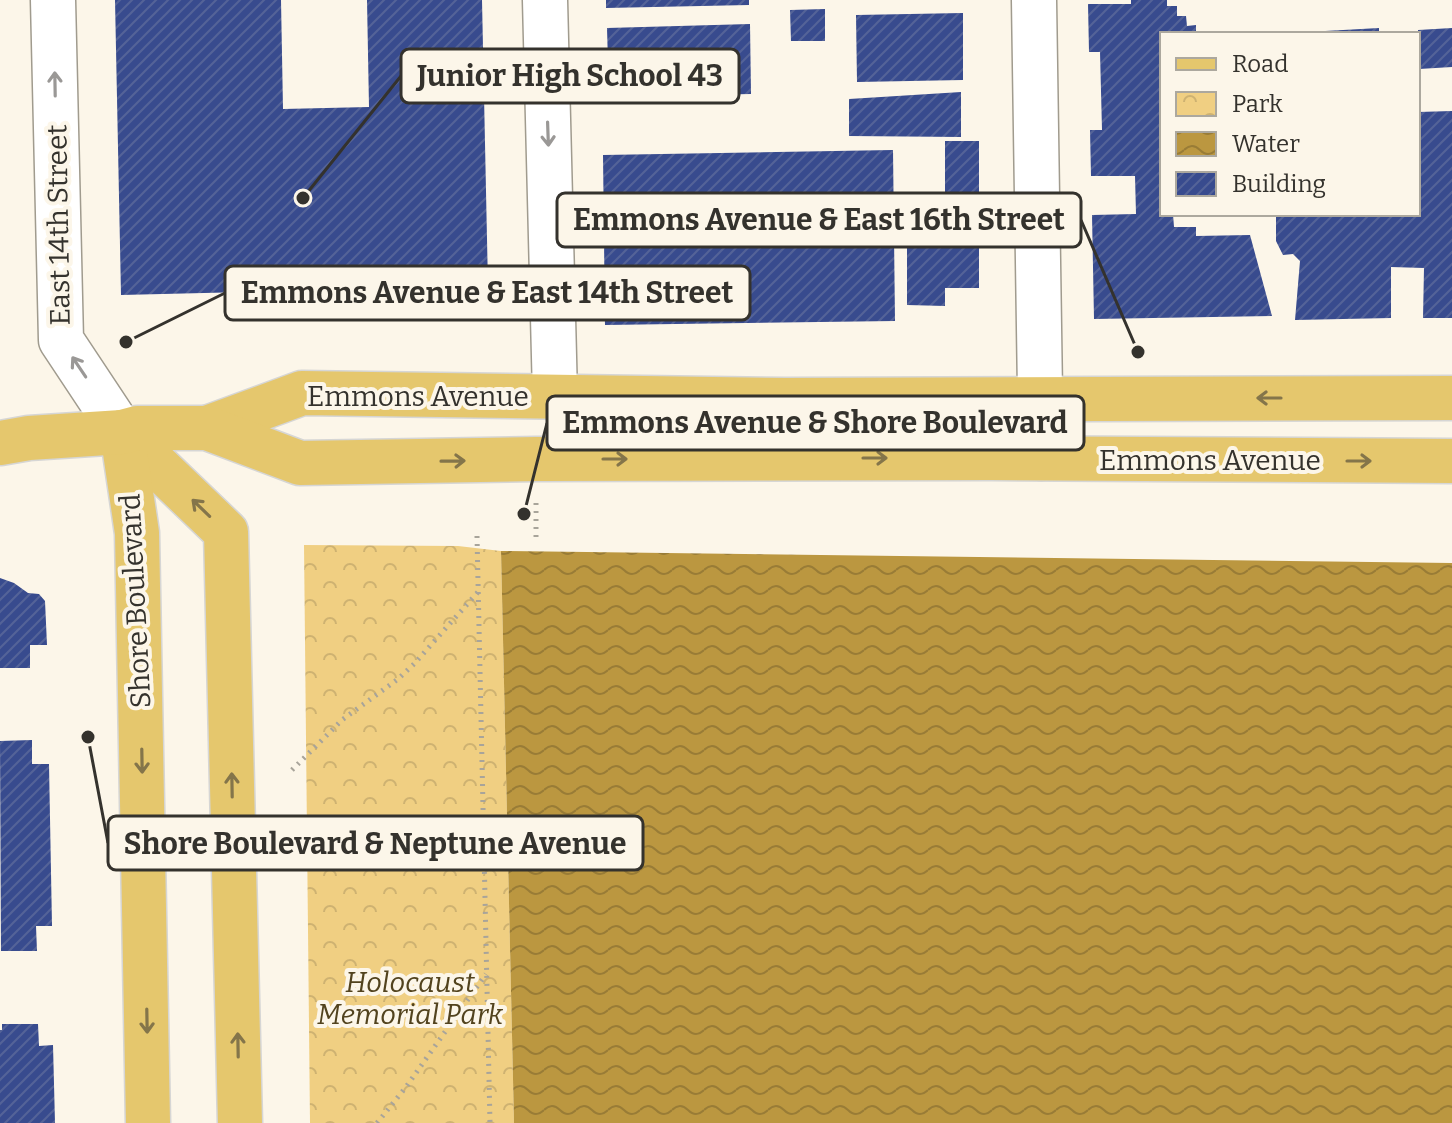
<svg xmlns="http://www.w3.org/2000/svg" width="1452" height="1123" font-family="Bitter,serif">
<defs>
<pattern id="park-crowns" width="20" height="18" patternUnits="userSpaceOnUse" patternTransform="scale(2)"><rect width="20" height="18" fill="#f0cf82"/><path d="M2 6a3 3 0 1 1 6 0M12 15a3 3 0 1 1 6 0" fill="none" stroke="#ceb271"/></pattern>
<pattern id="water-waves" width="16" height="10" patternUnits="userSpaceOnUse" patternTransform="scale(2)"><rect width="16" height="10" fill="#bb9740"/><path d="M0 5q4-4 8 0t8 0" fill="none" stroke="#997c36"/></pattern>
<pattern id="building-hatch" width="6" height="6" patternUnits="userSpaceOnUse" patternTransform="scale(2)"><rect width="6" height="6" fill="#384b8e"/><path d="M-1 1l2-2M0 6l6-6M5 7l2-2" fill="none" stroke="#546398"/></pattern>
</defs>
<rect width="100%" height="100%" fill="#fcf6e9"/>
<!-- park -->
<polygon fill="url(#park-crowns)" points="304,545 458,546 501,551 514,1123 310,1123"/>
<!-- water -->
<polygon fill="url(#water-waves)" points="501,551 1452,563 1452,1123 514,1123"/>
<!-- building -->
<g fill="url(#building-hatch)">
<polygon points="115,0 281,0 283,109 369,107 367,0 482,0 488,286 121,295"/>
<polygon points="606,0 749,0 749,5 606,8"/>
<polygon points="1131,0 1167,0 1167,6 1177,6 1177,16 1186,16 1187,26 1196,25 1196,34 1162,34 1162,214 1173,214 1174,227 1196,227 1196,236 1250,235 1272,316 1094,319 1092,215 1136,214 1135,176 1091,176 1090,130 1102,130 1100,52 1089,52 1088,4 1131,4"/>
<polygon points="825,9 825,41 791,41 790,10"/>
<polygon points="963,13 963,80 857,82 856,15"/>
<polygon points="750,24 751,94 609,97 607,28"/>
<polygon points="1379,28 1379,34 1307,34 1307,32"/>
<polygon points="1452,28 1452,67 1419,69 1418,30"/>
<polygon points="961,92 961,137 849,136 849,99"/>
<polygon points="1452,111 1452,318 1423,318 1424,268 1391,267 1391,318 1295,320 1300,261 1293,254 1283,255 1276,241 1276,214 1418,214 1418,112"/>
<polygon points="945,141 979,141 979,288 945,288 945,306 907,305 907,227 945,227"/>
<polygon points="893,150 895,321 605,325 603,155"/>
<polygon points="0,578 14,583 28,593 39,594 45,601 47,645 30,645 30,668 0,668"/>
<polygon points="32,740 32,764 49,764 52,926 36,926 37,951 1,951 0,741"/>
<polygon points="2,1024 38,1024 39,1046 53,1045 55,1123 0,1123 0,1030 2,1030"/>
</g>
<g fill="none" stroke-linecap="round" stroke-linejoin="round">
<defs>
<g id="minor">
<polyline points="53,0 61,340 122,432"/>
<polyline points="545,0 555,396"/>
<polyline points="1034,0 1041,458"/>
</g>
<g id="major">
<polyline points="207,428 302,393 785,400 1452,398"/>
<polyline points="122,432 226,532 240,1123"/>
<polyline points="122,432 137,533 148,1123"/>
<polyline points="0,443 29,438 122,432 137,428 207,428 300,463 537,459 991,458 1452,461"/>
</g>
</defs>
<!-- minor casing -->
<use href="#minor" stroke="#a09b8e" stroke-width="47"/>
<!-- major casing -->
<use href="#major" stroke="#d6d6d5" stroke-width="47"/>
<!-- path -->
<g stroke="#a8a49a" stroke-width="5" stroke-dasharray="2 6" stroke-linecap="butt">
<polyline points="477,536 490,1123"/>
<polyline points="536,537 536,502"/>
<polyline points="292,770 342,720 398,679 414,664 478,592"/>
<polyline points="377,1123 406,1087 486,974"/>
</g>
<!-- minor -->
<use href="#minor" stroke="#fff" stroke-width="44"/>
<!-- major -->
<use href="#major" stroke="#e5c76d" stroke-width="44"/>
</g>
<!-- one-way arrows -->
<defs><path id="oneway-shaft" d="M-6 0H5M1.5-3L5.5 0L1.5 3" fill="none" stroke-width="1.6" stroke-linecap="round" stroke-linejoin="round" transform="scale(2)"/></defs>
<g stroke="#9a9896">
<use href="#oneway-shaft" transform="translate(55 84) rotate(-91)"/>
<use href="#oneway-shaft" transform="translate(548 134) rotate(88)"/>
<use href="#oneway-shaft" transform="translate(79 367) rotate(-124)"/>
</g>
<g stroke="#84754a">
<use href="#oneway-shaft" transform="translate(1269 398) rotate(180)"/>
<use href="#oneway-shaft" transform="translate(875 458)"/>
<use href="#oneway-shaft" transform="translate(615 459)"/>
<use href="#oneway-shaft" transform="translate(453 461) rotate(-1)"/>
<use href="#oneway-shaft" transform="translate(1359 461)"/>
<use href="#oneway-shaft" transform="translate(201 508) rotate(-136)"/>
<use href="#oneway-shaft" transform="translate(142 761) rotate(89)"/>
<use href="#oneway-shaft" transform="translate(232 785) rotate(-91)"/>
<use href="#oneway-shaft" transform="translate(147 1021) rotate(89)"/>
<use href="#oneway-shaft" transform="translate(238 1045) rotate(-91)"/>
</g>
<g text-anchor="middle" stroke-width="8" stroke-linejoin="round" paint-order="stroke">
<!-- street labels -->
<g font-size="28" fill="#34322d" stroke="#fcf6e9">
<text transform="translate(58 225) rotate(-91)" y="10">East 14th Street</text>
<text x="418" y="406">Emmons Avenue</text>
<text x="1210" y="470">Emmons Avenue</text>
<text transform="translate(135 601) rotate(-93)" y="10">Shore Boulevard</text>
</g>
<!-- park labels -->
<g font-size="28" font-style="italic" fill="#52431e" stroke="#fcf6e9">
<text x="410" y="992">Holocaust<tspan x="410" dy="32">Memorial Park</tspan></text>
</g>
</g>
<!-- callouts -->
<path fill="none" stroke="#34322d" stroke-width="3" d="M303 198L401 76M1138 352L1081 220M126 342L225 293M524 514L547 423M88 737L108 843"/>
<g fill="#34322d" stroke="#fcf6e9" stroke-width="3">
<circle cx="303" cy="198" r="8"/>
<circle cx="1138" cy="352" r="8"/>
<circle cx="126" cy="342" r="8"/>
<circle cx="524" cy="514" r="8"/>
<circle cx="88" cy="737" r="8"/>
</g>
<g fill="#fcf6e9" stroke="#34322d" stroke-width="3">
<rect x="401" y="49" width="338" height="54" rx="8"/>
<rect x="557" y="193" width="524" height="54" rx="8"/>
<rect x="225" y="266" width="525" height="54" rx="8"/>
<rect x="547" y="396" width="537" height="54" rx="8"/>
<rect x="108" y="816" width="535" height="54" rx="8"/>
</g>
<g font-size="30" text-anchor="middle" font-weight="bold" fill="#34322d">
<text x="570" y="86">Junior High School 43</text>
<text x="819" y="230">Emmons Avenue &amp; East 16th Street</text>
<text x="487" y="303">Emmons Avenue &amp; East 14th Street</text>
<text x="815" y="433">Emmons Avenue &amp; Shore Boulevard</text>
<text x="375" y="854">Shore Boulevard &amp; Neptune Avenue</text>
</g>
<!-- legend -->
<rect x="1160" y="32" width="260" height="184" fill="#fcf6e9" stroke="#aca89e" stroke-width="2"/>
<rect x="1176" y="58" width="40" height="12" fill="#e5c76d" stroke="#aca89e" stroke-width="2"/>
<text x="1232" y="72" font-size="24" fill="#34322d">Road</text>
<rect x="1176" y="92" width="40" height="24" fill="url(#park-crowns)" stroke="#aca89e" stroke-width="2"/>
<text x="1232" y="112" font-size="24" fill="#34322d">Park</text>
<rect x="1176" y="132" width="40" height="24" fill="url(#water-waves)" stroke="#aca89e" stroke-width="2"/>
<text x="1232" y="152" font-size="24" fill="#34322d">Water</text>
<rect x="1176" y="172" width="40" height="24" fill="url(#building-hatch)" stroke="#aca89e" stroke-width="2"/>
<text x="1232" y="192" font-size="24" fill="#34322d">Building</text>
</svg>
